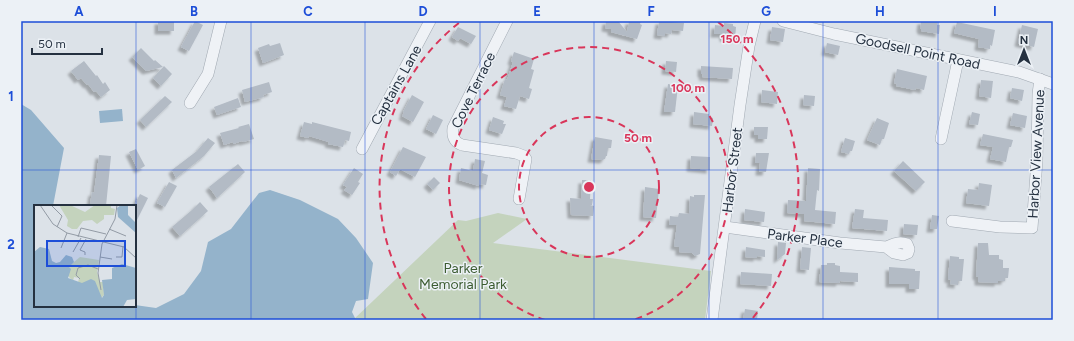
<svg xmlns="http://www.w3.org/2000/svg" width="1074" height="341" font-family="Figtree,sans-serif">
<defs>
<filter id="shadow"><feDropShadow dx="-3.5" dy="3.5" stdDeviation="1" flood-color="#0004"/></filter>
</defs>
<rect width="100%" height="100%" fill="#dce2e8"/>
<!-- green -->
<polygon fill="#c4d3bd" points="498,213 527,219 493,243 711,271 705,320 353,320 458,220 466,221"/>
<!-- water -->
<g fill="#94b3cb">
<polygon points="21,104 31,110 64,148 53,206 35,206 35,306 135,306 135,305 156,308 184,294 201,271 208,242 231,229 259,193 270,190 300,200 338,219 356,238 373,263 368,299 356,301 352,312 356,320 21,320"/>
<polygon points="122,109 123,121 100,123 99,111"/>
</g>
<!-- building -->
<g fill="#b3bbc5" filter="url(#shadow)">
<rect x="158" y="21" width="16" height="10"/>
<polygon points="195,21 203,25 189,51 181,47"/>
<polygon points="606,21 618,21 627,32 629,21 641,21 640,24 642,25 637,39 611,32 611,29 605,28"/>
<polygon points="659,21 684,23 683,31 672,30 671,34 665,33 665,36 657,35"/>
<polygon points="921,21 937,21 937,25 940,25 939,34 921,31 921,29 920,29"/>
<polygon points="957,22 995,30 992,46 990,45 990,49 978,47 979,39 954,33"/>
<polygon points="724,23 733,24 733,26 736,27 735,39 723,38 723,34 714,34 715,25 724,26"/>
<polygon points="1022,25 1038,29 1034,47 1018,43"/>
<polygon points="458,27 476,36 471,44 460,38 458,41 452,37"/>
<polygon points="772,27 785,29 783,42 770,40"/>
<polygon points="280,43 284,55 263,63 258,48 269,44 270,46"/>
<polygon points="827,43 840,46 838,55 825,52"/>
<polygon points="141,48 154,61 155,60 163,67 146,71 132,57"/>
<polygon points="514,52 534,59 531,69 534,70 529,88 532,89 529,99 520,96 516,109 504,106 507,97 500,95 505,79 507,80 513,62 511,61"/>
<polygon points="84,61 96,76 97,75 103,84 105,82 110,90 101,97 96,91 94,92 88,84 87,85 81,78 78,80 71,71"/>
<polygon points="666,61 677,62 676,72 665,71"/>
<polygon points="164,66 172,74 161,86 153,78"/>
<polygon points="701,66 733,68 732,79 702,77 703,74 701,74"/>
<polygon points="897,69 927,76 924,90 916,88 915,90 896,86 897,84 894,83"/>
<polygon points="981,80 993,81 991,98 979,96"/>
<polygon points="269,82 272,92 263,95 264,97 245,102 242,90"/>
<polygon points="668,84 678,86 675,112 664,112"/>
<polygon points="1012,88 1024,90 1022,101 1010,98"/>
<polygon points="762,90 778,92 777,104 761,102"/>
<polygon points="412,95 424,102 413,122 402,116 404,113 403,112"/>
<polygon points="804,95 815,96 814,106 803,105"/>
<polygon points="165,96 172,102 146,127 140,120"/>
<polygon points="238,98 241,107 217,115 214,107"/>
<polygon points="694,112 709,114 709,117 713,118 712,126 693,124"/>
<polygon points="972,112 980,114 978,125 969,124"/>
<polygon points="1013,113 1027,116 1025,128 1010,125"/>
<polygon points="433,115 443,120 436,134 426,129"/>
<polygon points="493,117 504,121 503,124 506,124 502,134 489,130"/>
<polygon points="877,118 889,123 884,139 882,139 880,145 867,140"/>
<polygon points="304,122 312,124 312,122 351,132 349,141 345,140 343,147 328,144 329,142 309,136 308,138 300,136"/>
<polygon points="249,124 254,139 243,142 242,141 233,144 233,142 224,145 220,133 239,128 238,127"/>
<polygon points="754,127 768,127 767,139 758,139 758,135 754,135"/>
<polygon points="983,134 1013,140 1011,147 1009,147 1006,162 990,159 993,147 980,145"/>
<polygon points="595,137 612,140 611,148 608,148 607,156 606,156 605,159 604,159 603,160 591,159"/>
<polygon points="208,138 215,143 204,156 176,178 172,170 197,151"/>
<polygon points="845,138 855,141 852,151 850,151 849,154 841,152"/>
<polygon points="403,147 426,157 415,177 400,169 396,176 390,172"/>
<polygon points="136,149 145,166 138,170 129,152"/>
<polygon points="756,153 769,153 766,172 759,172 760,163 755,163"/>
<polygon points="99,155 111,156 106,206 90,204 92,192 94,193"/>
<polygon points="691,156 710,157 710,170 690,168"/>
<polygon points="475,159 485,161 482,173 488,175 486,185 479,184 479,186 459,180 461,168 473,171"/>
<polygon points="903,161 925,182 916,191 894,171"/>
<polygon points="238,164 245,172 217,198 209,187"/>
<polygon points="354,168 363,174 358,182 360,183 352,195 344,190 347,187 343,185"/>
<polygon points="808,168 820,169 819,191 817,190 815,210 836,212 835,224 804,221 804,214 787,213 788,200 806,201"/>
<polygon points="434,177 440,183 433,190 427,184"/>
<polygon points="582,180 591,180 590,199 593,199 592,205 590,205 594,206 593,216 571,215 570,198 581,199"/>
<polygon points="169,182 177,186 165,207 157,203"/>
<polygon points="979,183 992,185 989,206 966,203 968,189 978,190"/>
<polygon points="645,187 659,189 656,218 643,217"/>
<polygon points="140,194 148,198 135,224 135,204"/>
<polygon points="694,195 705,195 700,254 695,256 692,253 679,252 679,247 674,246 677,225 669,225 670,216 678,217 679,213 689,214 690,196 694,197"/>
<polygon points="200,202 208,211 180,236 172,227 192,210"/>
<polygon points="745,209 765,212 764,222 744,220"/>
<polygon points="855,209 864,210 863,218 888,220 887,231 852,228"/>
<polygon points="932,215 939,216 937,229 930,229"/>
<polygon points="904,224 918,225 917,235 903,234"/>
<polygon points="778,242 786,243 785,254 777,260"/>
<polygon points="978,243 988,243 989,255 999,255 999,259 1003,260 1003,268 1009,268 1008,278 1005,278 1005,281 998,281 998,283 978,282 978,277 976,276"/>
<polygon points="746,247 765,250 765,257 757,256 757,258 745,257"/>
<polygon points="802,247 811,248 809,270 800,269"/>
<polygon points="950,256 959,257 959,259 964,259 962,281 958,281 958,285 950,284 951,280 948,279"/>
<polygon points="827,263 835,263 835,265 840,266 840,272 858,273 858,282 840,281 839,283 819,282 821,265 827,265"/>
<polygon points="889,267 915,269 915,271 920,271 919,289 909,289 909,284 889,284"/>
<polygon points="741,272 772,274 771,286 740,284"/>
<polygon points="745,309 758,311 757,320 743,320"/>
</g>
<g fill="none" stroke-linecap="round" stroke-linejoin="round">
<defs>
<g id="minor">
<path d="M507 21 453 128C452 137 454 142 462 145L516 153 524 156 526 159 519 199"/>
<polyline points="783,21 834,34 1019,72 1053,84"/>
<polyline points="190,103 208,74 221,21"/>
<polyline points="941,139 958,60"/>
<polyline points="362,149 430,21"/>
<polyline points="952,221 1000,227 1032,228 1037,160 1038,94 1040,79"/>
<path d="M725 227 840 243 886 247 894 253 903 255 908 253 909 249 907 244C899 241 894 244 886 247"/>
<polyline points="712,320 740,105 749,46 755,21"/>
</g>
</defs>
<!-- minor casing -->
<use href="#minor" stroke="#a1a9b2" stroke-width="12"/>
<!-- minor -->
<use href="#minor" stroke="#eff2f6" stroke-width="11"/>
</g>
<!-- grid -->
<path fill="none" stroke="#1d4ed8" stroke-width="1" stroke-opacity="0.55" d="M136 21V320M251 21V320M365 21V320M480 21V320M594 21V320M709 21V320M823 21V320M938 21V320M21 170H1053"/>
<!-- distance rings -->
<g fill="none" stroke="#d9365a" stroke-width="2" stroke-dasharray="7 5">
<circle cx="589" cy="187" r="70"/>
<path d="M545 320A140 140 0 1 1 633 320"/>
<path d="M426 319A210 210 0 0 1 460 22M718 22A210 210 0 0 1 752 319"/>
</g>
<g text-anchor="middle" stroke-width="3" stroke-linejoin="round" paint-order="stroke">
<!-- street labels -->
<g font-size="14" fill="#253140" stroke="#ecf1f6">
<text transform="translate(918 51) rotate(12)" y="5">Goodsell Point Road</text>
<text transform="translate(396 85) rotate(-61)" y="5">Captains Lane</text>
<text transform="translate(473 90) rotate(-64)" y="5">Cove Terrace</text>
<text transform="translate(1036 154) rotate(-87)" y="5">Harbor View Avenue</text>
<text transform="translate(732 170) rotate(-83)" y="5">Harbor Street</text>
<text transform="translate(805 238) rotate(7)" y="5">Parker Place</text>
</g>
<!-- park labels -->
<g font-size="14" fill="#3c5c31" stroke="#ecf1f6">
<text x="463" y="273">Parker<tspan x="463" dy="16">Memorial Park</tspan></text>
</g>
</g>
<!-- overview -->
<g transform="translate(34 205)">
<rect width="102" height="102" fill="#dce2e8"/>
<path d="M25 0H36L51 7 61 0H77V3L81 4 80 10H70V14L63 19 58 15 49 16 43 24H38L33 21 34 15ZM46 52 65 55 63 67 66 77H69L70 90 67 93 44 78 45 73 40 72 39 76 34 71V62Z" fill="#c4d3bd"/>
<path d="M87 0H94V10L102 18V28L84 12 83 3ZM6 42 15 44 18 56 22 58 26 57 32 50 38 52 40 57 35 62 37 64 34 73 48 78 57 74 61 76 68 93 70 90 68 75 78 74V63L88 59 102 63V94L93 95 89 102H0V47Z" fill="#94b3cb"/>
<path fill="none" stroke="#939ba5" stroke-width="1" d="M6 0 19 19 33 28 90 42 102 53M17 0 28 11 23 22M75 24 92 31M44 32 47 23 72 29M27 43 33 28M39 47 47 33M51 50V47L46 45 52 34M66 52 78 54M82 52H88L89 41M46 74 42 70 44 63 54 60 64 64M67 85 64 68 68 39 81 14 83 0"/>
<path fill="#1d4ed8" fill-opacity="0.15" stroke="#1d4ed8" stroke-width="2" d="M13 36H91V61H13Z"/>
<rect width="102" height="102" fill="none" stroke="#253140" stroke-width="2"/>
</g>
<circle cx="589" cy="187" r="6" fill="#d9365a" stroke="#ecf1f6" stroke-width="2"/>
<g font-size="12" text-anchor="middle" font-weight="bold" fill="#d9365a" stroke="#ecf1f6" stroke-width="3" stroke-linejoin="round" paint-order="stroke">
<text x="737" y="43">150 m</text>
<text x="688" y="92">100 m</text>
<text x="638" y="142">50 m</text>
</g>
<!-- border -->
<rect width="1074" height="341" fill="none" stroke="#ecf1f6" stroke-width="44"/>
<!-- north arrow -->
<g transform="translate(1024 50)" stroke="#ecf1f6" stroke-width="3" paint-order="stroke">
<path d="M0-3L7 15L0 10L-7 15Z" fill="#253140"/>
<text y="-6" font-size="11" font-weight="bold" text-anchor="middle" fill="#253140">N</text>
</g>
<!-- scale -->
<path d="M32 48v6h70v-6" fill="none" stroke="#253140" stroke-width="2"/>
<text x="38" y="48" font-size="12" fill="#253140" stroke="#ecf1f6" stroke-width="3" paint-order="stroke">50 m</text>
<rect x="22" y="22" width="1030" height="297" fill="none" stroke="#1d4ed8" stroke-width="1.5"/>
<g font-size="13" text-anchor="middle" font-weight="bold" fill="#1d4ed8">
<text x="79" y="16">A</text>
<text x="194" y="16">B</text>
<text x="308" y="16">C</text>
<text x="423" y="16">D</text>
<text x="537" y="16">E</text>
<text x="651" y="16">F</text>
<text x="766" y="16">G</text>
<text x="880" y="16">H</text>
<text x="995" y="16">I</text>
<text x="11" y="101">1</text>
<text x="11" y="249">2</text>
</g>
</svg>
